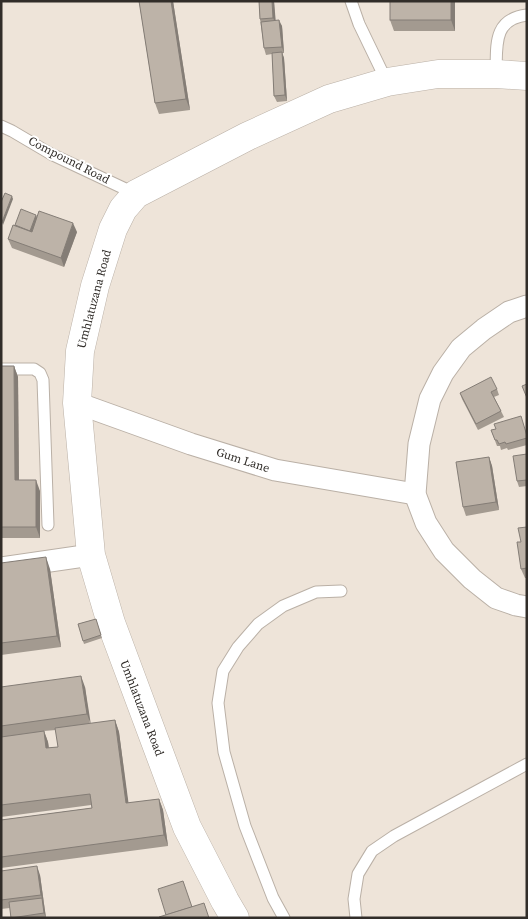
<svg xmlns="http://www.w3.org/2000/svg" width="528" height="919" font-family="'Source Serif 4',serif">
<rect width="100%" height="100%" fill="#eee4d9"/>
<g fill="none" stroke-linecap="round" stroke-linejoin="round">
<defs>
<g id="service">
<polyline points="351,1 359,24 387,82"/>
<path d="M496 74C497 47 492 19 527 15"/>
<polyline points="1,126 12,131 51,154 136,194"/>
<polyline points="1,369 34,369 40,373 43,380 48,525"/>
<polyline points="284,918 273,898 245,826 224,752 218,703 223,671 238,647 258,624 283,606 316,592 341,591"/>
<polyline points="356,918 354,899 358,874 372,851 394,836 527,764"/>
</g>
<g id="minor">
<polyline points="527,306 509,312 484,329 461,348 443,373 430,399 419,444 415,494 426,523 444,551 472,579 496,598 516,605 527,607"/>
<polyline points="77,403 191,444 275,470 415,494"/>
<polyline points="1,568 91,555"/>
</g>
<polyline id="tertiary" points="235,918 225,901 187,827 111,623 91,555 77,403 80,351 95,286 113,229 123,209 136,194 248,136 329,99 387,82 438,74 496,74 527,76"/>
</defs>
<!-- service casing -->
<use href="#service" stroke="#bab0a6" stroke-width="13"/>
<!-- minor casing -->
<use href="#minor" stroke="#bab0a6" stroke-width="23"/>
<!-- tertiary casing -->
<use href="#tertiary" stroke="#bab0a6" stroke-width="29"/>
<!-- service -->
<use href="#service" stroke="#fff" stroke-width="11"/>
<!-- minor -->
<use href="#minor" stroke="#fff" stroke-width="21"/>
<!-- tertiary -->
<use href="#tertiary" stroke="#fff" stroke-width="28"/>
</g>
<!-- wall -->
<g fill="#a39a90" fill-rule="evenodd">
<polygon points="139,1 173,1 190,110 159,114 155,103"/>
<polygon points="259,1 274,1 275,20 282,26 284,53 282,53 284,58 287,101 277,102 274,96 272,54 266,55 264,48 260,19"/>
<polygon points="390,1 455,1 455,31 394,31 390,20"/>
<polygon points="36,215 37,218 77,232 64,267 12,248 8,239 15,225"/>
<polygon points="1,366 14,366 18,377 19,480 40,491 40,538 1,538"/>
<polygon points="497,389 499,395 494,397 504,417 478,430 462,399 460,393"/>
<polygon points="491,430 527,435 527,445 508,450 507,448 501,450 500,446 497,446"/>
<polygon points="527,454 527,486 519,487 517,481"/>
<polygon points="489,457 492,466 499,510 466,516 463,507"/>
<polygon points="527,527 527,578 525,578 521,569 521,542"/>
<polygon points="1,563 50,569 61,647 1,655"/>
<polygon points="96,619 102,638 84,644 78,624"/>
<path d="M1 687H85L90 724 115 720 119 732 128 803 159 799 163 810 168 846 1 868V820L92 808 91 805 1 817ZM56 730 58 747 49 748 48 742 44 731Z"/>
<polygon points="1,871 40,875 46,918 11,918 10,908 1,909"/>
</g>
<!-- shaded-wall -->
<g fill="#847d76">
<polygon points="171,1 173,1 190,110 186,99"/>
<polygon points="272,1 274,1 276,24 273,18"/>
<polygon points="451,1 455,1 455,31 451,20"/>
<polygon points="279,20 282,26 284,53 282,47"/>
<polygon points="282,52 284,58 287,101 285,95"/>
<polygon points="12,196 13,199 3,225 2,222"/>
<polygon points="36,215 37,218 30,237 29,234"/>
<polygon points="73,223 77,232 64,267 61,258"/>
<polygon points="14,366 18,377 19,491 15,480"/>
<polygon points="489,457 492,466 499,510 496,502"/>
<polygon points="36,480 40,491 40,538 36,527"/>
<polygon points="46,557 50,569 61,647 57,636"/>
<polygon points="81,676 85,687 91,725 87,714"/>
<polygon points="115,720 119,732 130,814 126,803"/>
<polygon points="44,731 48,742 50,759 46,748"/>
<polygon points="159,799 163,810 168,846 164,835"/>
<polygon points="37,866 40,875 44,904 41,895"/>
<polygon points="42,898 44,904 46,918 44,913"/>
</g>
<!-- building -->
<g fill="#bdb3a8" stroke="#847d76">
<polygon points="139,1 171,1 186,99 155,103"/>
<polygon points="259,1 272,1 273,18 260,19"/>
<rect x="390" y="1" width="61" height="19"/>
<polygon points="279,20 282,47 264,48 261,22"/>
<polygon points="282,52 285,95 274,96 272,53"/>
<polygon points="5,193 12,196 2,222 1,222 1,202"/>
<polygon points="21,209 36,215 30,231 15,225"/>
<polygon points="39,211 73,223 61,258 8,239 13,225 32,232"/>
<polygon points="1,366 14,366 15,480 36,480 36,527 1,527"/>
<polygon points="491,377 497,389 491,392 501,411 476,424 460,393"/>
<polygon points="527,384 527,398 522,386"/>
<polygon points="521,416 527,436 527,438 506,444 505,442 499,444 497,440 495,440 491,430 496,429 494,424"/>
<polygon points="527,454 527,480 517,481 513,456"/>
<polygon points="489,457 496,502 463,507 456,462"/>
<polygon points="527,527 527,568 521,569 517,542 521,542 518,528"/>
<polygon points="46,557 57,636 1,643 1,563"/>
<polygon points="96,619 101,635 83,641 78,624"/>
<polygon points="81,676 87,714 1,726 1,687"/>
<polygon points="115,720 126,803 159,799 164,835 1,857 1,820 92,808 90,794 1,805 1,737 44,731 46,748 58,747 55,728"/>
<polygon points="37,866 41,895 1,900 1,871"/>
<polygon points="183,881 192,907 166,915 158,889"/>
<polygon points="42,898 44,913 11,918 9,902"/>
<polygon points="204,903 209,918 159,918 159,917"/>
</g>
<g text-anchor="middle" stroke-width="4" stroke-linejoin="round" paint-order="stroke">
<!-- street labels -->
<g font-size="12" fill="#312d29" stroke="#fff">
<text transform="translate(69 160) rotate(27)" y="4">Compound Road</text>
<text transform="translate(94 299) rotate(-75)" y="4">Umhlatuzana Road</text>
<text transform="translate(243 460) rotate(18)" y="4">Gum Lane</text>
<text transform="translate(142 708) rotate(69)" y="4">Umhlatuzana Road</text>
</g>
</g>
<!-- border -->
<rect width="528" height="919" fill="none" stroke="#312d29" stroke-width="5"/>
</svg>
